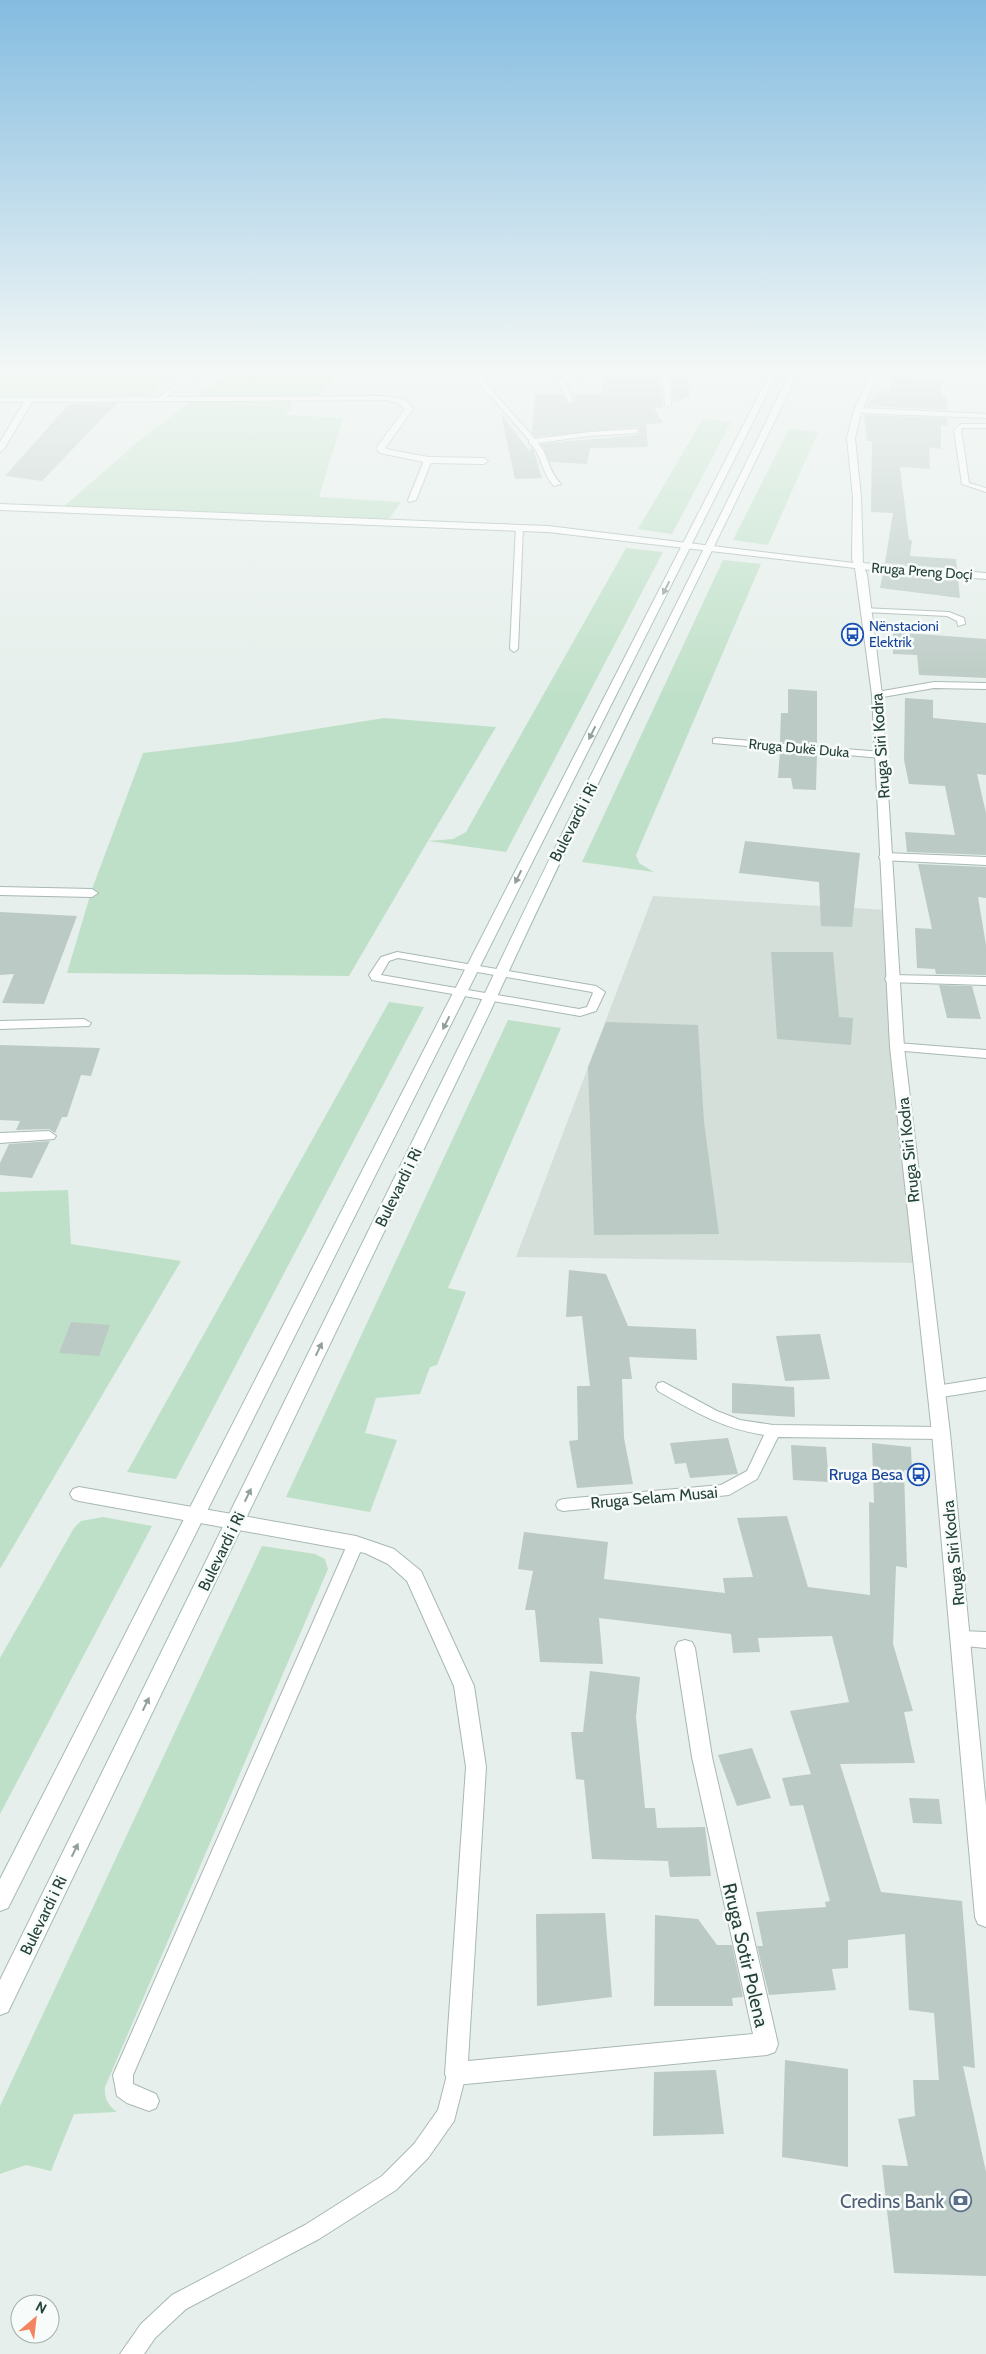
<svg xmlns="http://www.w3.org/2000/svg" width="986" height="2354" font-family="Cabin,sans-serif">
<rect width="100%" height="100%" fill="#e6efeb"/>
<!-- built -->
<polygon fill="#d4dfda" points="653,896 888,910 920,1263 516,1257"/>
<!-- green -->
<g fill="#bfe0c8">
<polygon points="0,370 181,370 148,396 0,397"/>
<polygon points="232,370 342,370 319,396 292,395 290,410 285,415 343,418 319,497 401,502 388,520 61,509 140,440"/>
<polygon points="703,419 731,422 672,534 638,529"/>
<polygon points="789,429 818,432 768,545 733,540"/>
<polygon points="626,548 663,552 506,852 428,841 349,976 67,973 92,889 143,753 235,742 384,718 496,727 428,841 453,839 466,832"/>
<polygon points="723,560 761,564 636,855 639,863 654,872 582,862"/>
<polygon points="389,1002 424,1007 176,1479 127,1472"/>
<polygon points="508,1020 561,1028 448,1288 466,1292 437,1365 430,1367 420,1394 376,1398 365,1433 397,1440 370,1512 286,1497"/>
<polygon points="68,1190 71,1244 181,1261 0,1569 0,1192"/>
<polygon points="103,1517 152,1526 0,1814 0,1658 74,1528 81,1521"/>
<path d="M262 1546 315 1554 325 1559 328 1569 105 2087C104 2099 108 2105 117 2112L74 2114 51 2171 26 2165 0 2174V2106Z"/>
</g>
<!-- building -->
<g fill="#bbcac4">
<polygon points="602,370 660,370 663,406 654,409 663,423 646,424 648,447 590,448 587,464 550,462 541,444 636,435 641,432 636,427 536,437 532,433 535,394 562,394 568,404 575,402 572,394 602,394"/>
<polygon points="670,370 686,370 690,396 673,402"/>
<polygon points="893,376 941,381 941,397 946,397 947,410 866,406 880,390 889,392"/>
<polygon points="117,403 42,481 5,476 69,404"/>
<polygon points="501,414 530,452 531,446 534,451 542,478 515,479"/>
<polygon points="864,415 947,418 947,426 941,425 941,449 929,447 930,469 900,467 909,540 912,540 910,556 956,559 957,569 885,563 893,513 871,512 872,441 867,441"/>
<polygon points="883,573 958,579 960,598 880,588"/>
<polygon points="893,632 986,639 986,678 919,675 917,655 893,654"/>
<polygon points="788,689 817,691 817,745 780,742 781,713 788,713"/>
<polygon points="905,698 933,700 933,718 986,723 986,775 977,774 986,813 986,855 907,852 905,832 955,835 945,786 909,784 904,760"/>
<polygon points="780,751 817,754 816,790 793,789 791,778 778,778"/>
<polygon points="745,841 860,853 852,927 821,926 819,882 739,873"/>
<polygon points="918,864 986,867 986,898 978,897 986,945 986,975 936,974 935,969 917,968 915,928 932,929"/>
<polygon points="0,912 77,916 44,1004 2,1003 14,974 0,975"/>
<polygon points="771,952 833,952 839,1017 853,1018 851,1045 777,1039"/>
<polygon points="939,985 972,986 981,1019 947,1018"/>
<polygon points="606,1022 698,1025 704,1122 719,1234 594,1235 588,1067"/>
<polygon points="0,1045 100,1048 91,1076 81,1075 67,1117 62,1117 55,1133 49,1129 16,1130 20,1121 0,1120"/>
<polygon points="50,1141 32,1178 0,1175 0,1163 9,1144"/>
<polygon points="569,1270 606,1274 628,1326 696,1329 697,1360 629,1357 632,1379 622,1379 624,1438 633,1484 577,1488 569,1441 578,1440 577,1386 590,1386 582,1316 566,1317"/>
<polygon points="71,1322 110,1325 99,1356 59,1353"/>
<polygon points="820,1334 830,1379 785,1381 776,1336"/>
<polygon points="732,1383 794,1387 795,1417 732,1413"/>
<polygon points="728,1438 738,1474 690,1478 686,1463 675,1464 670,1443"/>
<polygon points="872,1443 911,1447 912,1471 904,1470 907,1568 896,1566 893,1644 913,1711 904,1712 915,1763 840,1764 881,1892 962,1901 975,2068 963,2066 986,2172 986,2276 894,2273 882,2165 908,2166 898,2119 915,2116 913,2080 939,2080 934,2013 909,2010 905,1934 848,1940 848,1968 832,1969 836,1990 769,1995 757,1946 763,1946 756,1912 826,1907 825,1902 830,1901 803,1805 790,1806 782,1778 811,1774 790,1711 849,1702 832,1636 758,1638 760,1652 733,1653 731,1634 599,1618 603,1664 540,1662 535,1610 525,1610 533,1571 518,1569 524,1532 608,1542 604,1579 725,1593 723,1578 753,1577 737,1518 787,1516 808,1587 870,1595 869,1502 874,1503"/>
<polygon points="791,1445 826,1447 829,1482 793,1480"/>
<polygon points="590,1671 640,1677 636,1717 645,1808 655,1808 657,1828 705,1827 711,1876 670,1877 668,1861 592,1859 584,1780 576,1779 571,1732 583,1732"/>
<polygon points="752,1748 771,1798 737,1806 718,1755"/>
<polygon points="909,1798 939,1799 942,1824 913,1823"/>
<polygon points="605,1913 612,1997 537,2006 536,1914"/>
<polygon points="655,1915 698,1919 717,1945 732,1945 743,1997 732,1998 733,2006 654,2006"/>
<polygon points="785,2060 848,2069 848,2167 782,2157"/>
<polygon points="716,2070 724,2134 653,2136 654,2072"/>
</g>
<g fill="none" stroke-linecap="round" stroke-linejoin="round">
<defs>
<g id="service">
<polygon points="197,370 204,370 162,400 158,400 158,398"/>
<polygon points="585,370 592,370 588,374 565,382 573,401 568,402 559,382 566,376"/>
<polygon points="662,370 668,370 671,405 668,407 665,405"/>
<path d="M489 392H493L535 439 589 432 636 429 639 431 636 433 589 436 538 443C549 456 547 469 561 484L554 486C542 474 539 447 529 443V440L489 394Z"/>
<polygon points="986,424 986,428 963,428 961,430 969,483 986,488 986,492 962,484 954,430 961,424"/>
<polygon points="425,458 432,460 416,500 409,502 408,500"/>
<polygon points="516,525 523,527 518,649 514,652 510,649"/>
<polygon points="862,608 949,612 964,618 965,624 958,626 957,621 947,616 865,612 862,612"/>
<polygon points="716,738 881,752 886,755 881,758 713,743 713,739"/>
<path d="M397 952 596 986 605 992 596 1011 580 1016 372 980 369 975 381 957ZM398 958 592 992 593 993 587 1007 579 1009 381 975 389 961Z"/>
<polygon points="897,1043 986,1050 986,1058 893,1050 891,1047 893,1044"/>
<path d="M663 1382 717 1411 740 1420 773 1425 941 1427 946 1429 948 1433 946 1437 941 1439 778 1437 757 1479 729 1495 563 1511 558 1509 556 1505 558 1501 563 1499 721 1485 747 1471 764 1435C721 1428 695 1412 658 1391L656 1387 658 1383Z"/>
<polygon points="356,1537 361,1539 364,1543 133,2075 133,2084 156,2094 159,2101 156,2108 149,2111 127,2103 117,2096 113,2075 348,1543 351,1539"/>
<polygon points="456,2064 463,2067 466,2074 454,2121 428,2158 396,2190 319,2239 186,2309 155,2338 144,2354 120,2354 141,2324 172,2295 305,2225 382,2176 414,2144 438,2110 449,2067"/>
</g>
<g id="minor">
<polygon points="470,370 478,370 495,393 494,395 488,395"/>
<polygon points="872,370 880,370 863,408 986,414 986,418 861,413 855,438 861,497 863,563 986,573 986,579 859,569 854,566 852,558 853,497 847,438 854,410"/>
<polygon points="386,396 406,400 413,409 385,448 386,449 428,457 484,458 488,461 484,464 428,463 380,453 376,448 405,409 400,404 386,400 32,402 4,449 0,452 0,442 24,402 0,402 0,398"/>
<polygon points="934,682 986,683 986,689 934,688 877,698 872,695 877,692"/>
<polygon points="885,853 986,857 986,865 881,860 879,857 881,854"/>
<polygon points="0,887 92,889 98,893 92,897 0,895"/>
<polygon points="892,975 986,977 986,985 887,982 885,979 887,976"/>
<polygon points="84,1019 91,1023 89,1026 0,1029 0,1021"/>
<polygon points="49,1131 56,1136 54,1139 0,1143 0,1133"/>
<polygon points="986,1378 986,1390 936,1398 930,1397 928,1392 930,1387 936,1386"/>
<polygon points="79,1487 356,1536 394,1549 421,1571 474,1686 486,1767 468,2061 753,2034 692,1757 675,1648 678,1642 685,1640 692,1642 695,1648 712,1757 778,2044 775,2052 767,2055 456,2085 448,2082 445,2074 466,1767 454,1686 407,1581 388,1564 365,1553 79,1501 73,1499 70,1494 73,1489"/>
<polygon points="961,1631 986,1632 986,1648 954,1645 951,1639 954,1633"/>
</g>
<polygon id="tertiary" points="0,504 548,526 862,564 867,574 882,695 904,1047 950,1433 986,1806 986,1927 978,1924 975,1917 932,1433 890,1047 872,695 855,568 548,532 0,510"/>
<path id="secondary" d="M723 370 770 372 768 370H793L798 372C697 586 588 797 490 1012L8 2012 0 2015V1980L476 1012C577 797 687 588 789 374L777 373 784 376 775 378 8 1908 0 1911V1879L768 377Z"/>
</defs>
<!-- service casing -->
<use href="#service" stroke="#a8b8b2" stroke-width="2"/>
<!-- minor casing -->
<use href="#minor" stroke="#a8b8b2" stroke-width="2"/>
<!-- tertiary casing -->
<use href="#tertiary" stroke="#a8b8b2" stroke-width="2"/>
<!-- secondary casing -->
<use href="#secondary" stroke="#a4bbb3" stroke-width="2"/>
<!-- service -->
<use href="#service" fill="#fff" fill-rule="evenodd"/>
<!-- minor -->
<use href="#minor" fill="#fff" fill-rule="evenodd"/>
<!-- tertiary -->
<use href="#tertiary" fill="#fff" fill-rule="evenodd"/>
<!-- secondary -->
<use href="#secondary" fill="#fff" fill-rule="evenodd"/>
</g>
<!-- one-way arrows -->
<defs><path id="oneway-solid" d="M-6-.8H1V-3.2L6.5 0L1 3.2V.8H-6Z" transform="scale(1.25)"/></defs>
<g fill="#92a09c">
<use href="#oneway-solid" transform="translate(666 588) rotate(117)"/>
<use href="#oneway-solid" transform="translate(592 733) rotate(117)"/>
<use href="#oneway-solid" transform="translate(518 877) rotate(116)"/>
<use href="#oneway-solid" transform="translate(446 1023) rotate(117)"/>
<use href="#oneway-solid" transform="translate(319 1349) rotate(-64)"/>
<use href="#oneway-solid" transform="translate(248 1495) rotate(-64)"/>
<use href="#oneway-solid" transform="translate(146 1704) rotate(-64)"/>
<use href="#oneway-solid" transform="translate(75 1850) rotate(-64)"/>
</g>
<!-- sky -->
<linearGradient id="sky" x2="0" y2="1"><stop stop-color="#84bce0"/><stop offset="0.53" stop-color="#f4f8f6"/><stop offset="1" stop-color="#f4f8f6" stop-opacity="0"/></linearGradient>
<rect width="986" height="699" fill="url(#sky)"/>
<!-- icons -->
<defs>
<symbol id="bus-ring" viewBox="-11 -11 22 22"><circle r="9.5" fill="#f7fbf9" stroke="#1a4fb4" stroke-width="1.5"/><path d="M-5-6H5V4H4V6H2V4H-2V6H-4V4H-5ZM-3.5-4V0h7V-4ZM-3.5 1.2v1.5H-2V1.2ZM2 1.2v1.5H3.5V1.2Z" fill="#1a4fb4"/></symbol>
<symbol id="bank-ring" viewBox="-11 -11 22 22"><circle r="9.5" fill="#f7fbf9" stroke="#5c6f8a" stroke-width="1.5"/><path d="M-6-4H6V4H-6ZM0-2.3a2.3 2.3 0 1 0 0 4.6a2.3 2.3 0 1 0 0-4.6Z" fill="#5c6f8a"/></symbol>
</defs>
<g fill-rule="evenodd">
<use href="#bus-ring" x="840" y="622" width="25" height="25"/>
<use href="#bus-ring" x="906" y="1462" width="25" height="25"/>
<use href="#bank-ring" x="948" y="2188" width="25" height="25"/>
</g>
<g text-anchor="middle" stroke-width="5" stroke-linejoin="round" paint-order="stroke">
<!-- far-street labels -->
<g font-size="14" fill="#24423a" stroke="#f7fbf9">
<text transform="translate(922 571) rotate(4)" y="5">Rruga Preng Doçi</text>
<text transform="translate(799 748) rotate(5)" y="5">Rruga Dukë Duka</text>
</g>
<!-- far-transit labels -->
<g font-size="14" fill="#164399" stroke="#f7fbf9" text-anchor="start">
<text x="869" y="631">Nënstacioni<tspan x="869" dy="16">Elektrik</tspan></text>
</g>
<!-- street labels -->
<g font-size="16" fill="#24423a" stroke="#f7fbf9">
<text transform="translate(880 746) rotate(-94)" y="6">Rruga Siri Kodra</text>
<text transform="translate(573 822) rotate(-63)" y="6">Bulevardi i Ri</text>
<text transform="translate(908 1150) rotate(-96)" y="6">Rruga Siri Kodra</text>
<text transform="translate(398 1187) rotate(-64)" y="6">Bulevardi i Ri</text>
<text transform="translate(654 1497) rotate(-5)" y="6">Rruga Selam Musai</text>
<text transform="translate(221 1551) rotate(-64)" y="6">Bulevardi i Ri</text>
<text transform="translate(953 1553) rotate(-96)" y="6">Rruga Siri Kodra</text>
<text transform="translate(43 1915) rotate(-64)" y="6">Bulevardi i Ri</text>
</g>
<!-- transit labels -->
<g font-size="16" fill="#164399" stroke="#f7fbf9" text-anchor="end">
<text x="903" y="1480">Rruga Besa</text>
</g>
<!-- near-street labels -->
<g font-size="19" fill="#24423a" stroke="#f7fbf9">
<text transform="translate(746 1955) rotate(77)" y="7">Rruga Sotir Polena</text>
</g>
<!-- near-service labels -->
<g font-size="19" fill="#4e5e75" stroke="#f7fbf9" text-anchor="end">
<text x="944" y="2208">Credins Bank</text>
</g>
</g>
<!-- north arrow -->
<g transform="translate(35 2319) rotate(28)"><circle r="24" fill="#f7fbf9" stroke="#a3b1ad"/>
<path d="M0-4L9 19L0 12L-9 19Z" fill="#f4845f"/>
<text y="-8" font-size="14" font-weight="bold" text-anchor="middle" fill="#24423a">N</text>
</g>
</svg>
